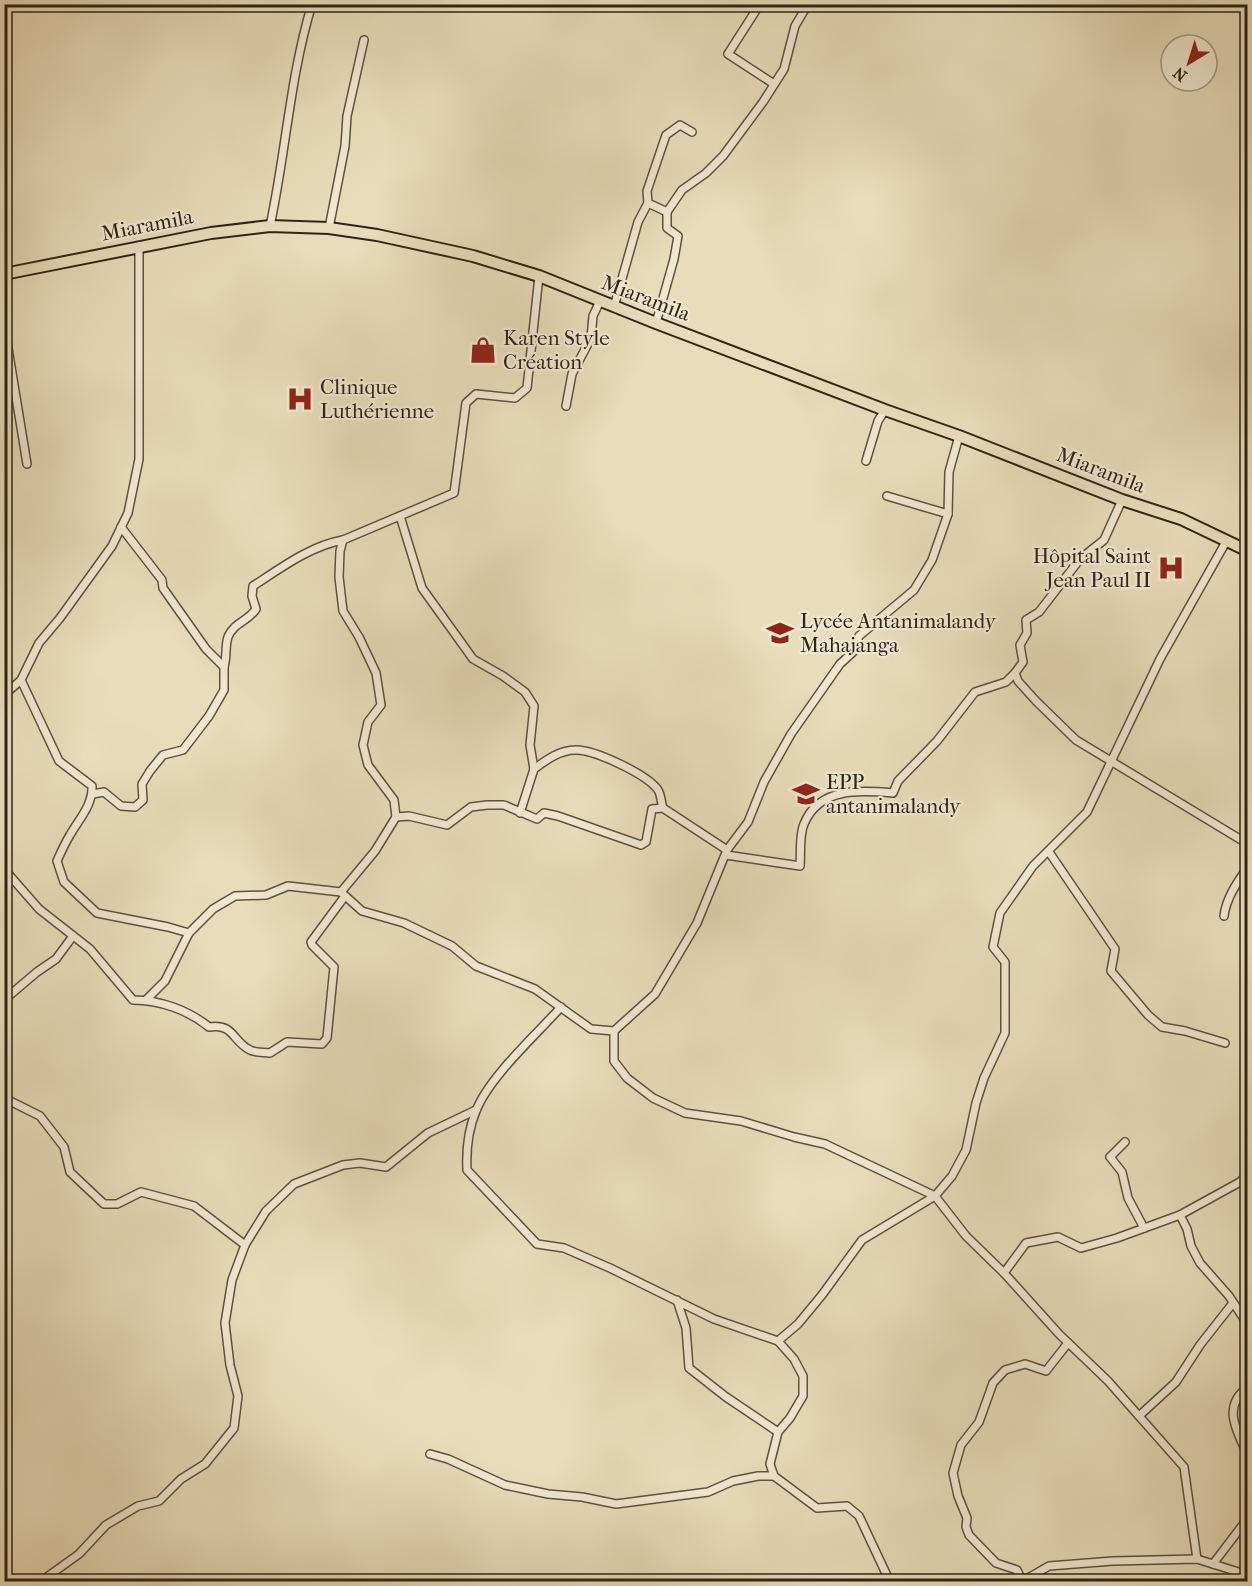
<svg xmlns="http://www.w3.org/2000/svg" width="1252" height="1586" font-family="'IM FELL French Canon',serif">
<rect width="100%" height="100%" fill="#e9dcba"/>
<filter id="stains"><feTurbulence type="fractalNoise" baseFrequency=".00333" numOctaves="4"/><feColorMatrix values="0 0 0 0 .2 0 0 0 0 .09 0 0 0 0 .02 0 0 0 .5 -.17"/></filter>
<radialGradient id="worn" r=".72"><stop offset=".6" stop-color="#630" stop-opacity="0"/><stop offset="1" stop-color="#630" stop-opacity=".3"/></radialGradient>
<g fill="none" stroke-linecap="round" stroke-linejoin="round">
<defs>
<g id="street">
<polyline points="760,4 728,54 774,84"/>
<polyline points="667,212 648,203 647,191 666,135 680,125 692,132"/>
<path d="M270 226C286 152 290 76 312 4"/>
<polyline points="329,228 345,146 347,116 364,40"/>
<polyline points="614,307 638,222 648,203"/>
<polyline points="656,323 674,259 678,236 667,228 667,212 682,190 706,173 723,156 763,102 784,69 795,26 808,4"/>
<polyline points="4,324 27,464"/>
<polyline points="566,406 572,374 591,338 593,316 600,301"/>
<polyline points="959,436 949,472 948,514 932,560 914,590 859,636 853,652 840,664 791,734 764,782 748,822 727,850 697,923 655,994 614,1031 614,1061 627,1078 653,1098 685,1113 741,1121 794,1137 825,1144 935,1196 966,1236 1004,1273 1059,1334 1108,1381 1184,1467 1197,1559"/>
<polyline points="866,461 878,421 885,410"/>
<polyline points="887,496 948,514"/>
<polyline points="1122,500 1104,540 1080,559 1039,612 1026,620 1027,633 1020,645 1023,662 1015,673 1018,681 1036,701 1076,740 1248,844"/>
<polyline points="400,516 422,588 473,659 503,676 525,692 534,706 530,745 534,769 520,813"/>
<path d="M224 667C227 657 225 645 228 637 233 623 250 620 256 609L252 596 253 586C281 568 310 546 343 540"/>
<path d="M21 680 59 761 92 786C93 805 79 819 70 835 65 843 61 852 57 861L64 882 97 913 168 927 189 933"/>
<polyline points="4,695 21,680 39,643 60,618 112,546 128,513 139,459 139,246"/>
<path d="M534 769C546 760 560 750 575 750 594 749 648 775 658 790 661 794 661 803 663 808"/>
<polyline points="93,794 104,792 121,806 135,807 143,800 142,784 150,771 163,755 183,750 209,716 224,690 224,667 206,649 163,588 162,580 121,527"/>
<polyline points="396,817 409,816 447,825 471,807 487,805 504,805 537,819 544,813 558,816 641,845 646,842 652,809 663,808 727,850"/>
<polyline points="1049,852 1115,949 1111,971 1148,1015 1162,1027 1185,1031 1225,1043"/>
<path d="M726 855 800 866C801 854 799 835 804 824 819 787 860 790 893 793L898 781 937 741 975 692 1006 682 1015 673"/>
<path d="M4 869 39 909 90 949 133 1000C160 1000 188 1010 209 1027 234 1023 232 1041 250 1050 255 1053 264 1052 270 1053L287 1042 322 1044 327 1038 334 967 312 945 311 942 345 896"/>
<polyline points="342,893 362,911 404,923 452,946 476,966 535,989 591,1029 614,1031"/>
<path d="M1224 916C1226 898 1238 881 1248 867"/>
<polyline points="4,1000 37,972 56,959 73,936"/>
<polyline points="146,1000 165,981 189,933 213,909 235,896 266,895 288,886 341,892 375,851 396,817 394,800 368,765 363,745 368,722 381,705 376,673 359,637 343,611 339,577 340,551 343,540 454,493 466,403 476,394 515,398 527,388 539,276"/>
<path d="M561 1007C536 1035 489 1077 476 1111 468 1130 466 1150 467 1170L537 1244 564 1248 610 1268 714 1319 778 1341 794 1359 803 1376V1396L790 1418 778 1432 770 1464 774 1476 817 1508 847 1506 859 1516 890 1582"/>
<polyline points="4,1098 40,1116 64,1147 70,1172 104,1204 117,1204 141,1192 194,1206 245,1245"/>
<polyline points="1125,1142 1110,1157 1122,1172 1128,1198 1144,1228"/>
<polyline points="1180,1215 1187,1229 1191,1246 1200,1263 1229,1296 1248,1325"/>
<polyline points="1004,1273 1026,1243 1058,1237 1081,1248 1117,1238 1180,1215 1240,1182 1248,1174"/>
<polyline points="677,1300 686,1328 689,1368 726,1397 778,1432"/>
<polyline points="778,1341 798,1324 822,1295 862,1240 935,1196 952,1176 966,1150 976,1103 984,1078 1005,1033 1005,962 993,947 1000,913 1033,866 1087,812 1160,659 1227,540"/>
<path d="M1248 1387C1221 1406 1237 1432 1248 1455"/>
<polyline points="1139,1416 1176,1382 1200,1345 1233,1303"/>
<polyline points="430,1454 448,1459 505,1485 548,1494 582,1497 616,1504 708,1492 733,1481 758,1476 774,1476"/>
<polyline points="1213,1564 1248,1518"/>
<polyline points="1022,1581 1017,1570 996,1563 969,1535 966,1527 967,1518 958,1496 953,1473 961,1445 979,1422 993,1383 1005,1370 1025,1364 1046,1371 1068,1343"/>
<polyline points="40,1582 79,1554 106,1525 138,1506 159,1501 181,1479 205,1464 234,1428 238,1396 230,1365 225,1323 232,1280 245,1245 266,1211 294,1184 343,1165 360,1163 386,1167 428,1133 476,1110"/>
<polyline points="1021,1582 1049,1566 1113,1561 1197,1559 1248,1575"/>
</g>
<polyline id="primary" points="4,274 211,233 270,226 329,228 377,235 473,256 539,276 656,323 885,410 959,436 1122,500 1181,519 1248,551"/>
</defs>
<!-- street casing -->
<use href="#street" stroke="#5d5240" stroke-width="10"/>
<!-- primary casing -->
<use href="#primary" stroke="#2e2418" stroke-width="14"/>
<!-- street -->
<use href="#street" stroke="#f1e8d2" stroke-width="7"/>
<!-- primary -->
<use href="#primary" stroke="#e9dcba" stroke-width="10"/>
</g>
<!-- icons -->
<defs>
<symbol id="shop-bare" viewBox="-9 -9 18 18"><path d="M-5-2.5h2.3a2.7 3.5 0 0 1 5.4 0H5L5.5 6h-11ZM-1.5-2.5h3a1.5 2.3 0 0 0-3 0Z" fill="#8f2418" stroke="#f1e8d2" stroke-width="2.5" paint-order="stroke"/></symbol>
<symbol id="hospital-bare" viewBox="-9 -9 18 18"><path d="M-5-5h3v3.5h4V-5h3V5h-3V1.5h-4V5h-3Z" fill="#8f2418" stroke="#f1e8d2" stroke-width="2.5" paint-order="stroke"/></symbol>
<symbol id="school-bare" viewBox="-9 -9 18 18"><path d="M0-5L7-2L0 1L-7-2ZM-4 1L0 2.5L4 1V4Q0 6-4 4Z" fill="#8f2418" stroke="#f1e8d2" stroke-width="2.5" paint-order="stroke"/></symbol>
</defs>
<g fill-rule="evenodd">
<use href="#shop-bare" x="464" y="331" width="38" height="38"/>
<use href="#hospital-bare" x="281" y="380" width="38" height="38"/>
<use href="#hospital-bare" x="1152" y="549" width="38" height="38"/>
<use href="#school-bare" x="761" y="614" width="38" height="38"/>
<use href="#school-bare" x="787" y="775" width="38" height="38"/>
</g>
<g text-anchor="middle" stroke-width="4.5" stroke-linejoin="round" paint-order="stroke">
<!-- street labels -->
<g font-size="21" fill="#2e2418" stroke="#f1e8d2">
<text transform="translate(147 225) rotate(-11)" y="7">Miaramila</text>
<text transform="translate(646 298) rotate(21)" y="7">Miaramila</text>
<text transform="translate(1101 470) rotate(21)" y="7">Miaramila</text>
</g>
<!-- poi labels -->
<g font-size="21" fill="#2e2418" stroke="#f1e8d2" text-anchor="start">
<text x="503" y="345">Karen Style<tspan x="503" dy="24">Création</tspan></text>
<text x="320" y="394">Clinique<tspan x="320" dy="24">Luthérienne</tspan></text>
<text x="1151" y="563" text-anchor="end">Hôpital Saint<tspan x="1151" dy="24">Jean Paul II</tspan></text>
<text x="800" y="628">Lycée Antanimalandy<tspan x="800" dy="24">Mahajanga</tspan></text>
<text x="826" y="789">EPP<tspan x="826" dy="24">antanimalandy</tspan></text>
</g>
</g>
<!-- margin -->
<rect width="1252" height="1586" fill="none" stroke="#e9dcba" stroke-width="24"/>
<rect x="6" y="6" width="1240" height="1574" fill="none" stroke="#2e2418" stroke-width="3"/>
<rect x="12" y="12" width="1228" height="1562" fill="none" stroke="#2e2418" stroke-width="1.5"/>
<!-- north arrow -->
<g transform="translate(1189 63) rotate(218)"><circle r="28" fill="#f1e8d2" stroke="#a39a88" stroke-width="1.5"/>
<path d="M0-4.5L10 22L0 15L-10 22Z" fill="#8f2418"/>
<text y="-9" font-size="16" font-weight="bold" text-anchor="middle" fill="#2e2418">N</text>
</g>
<rect width="100%" height="100%" filter="url(#stains)"/>
<rect width="100%" height="100%" fill="url(#worn)"/>
</svg>
